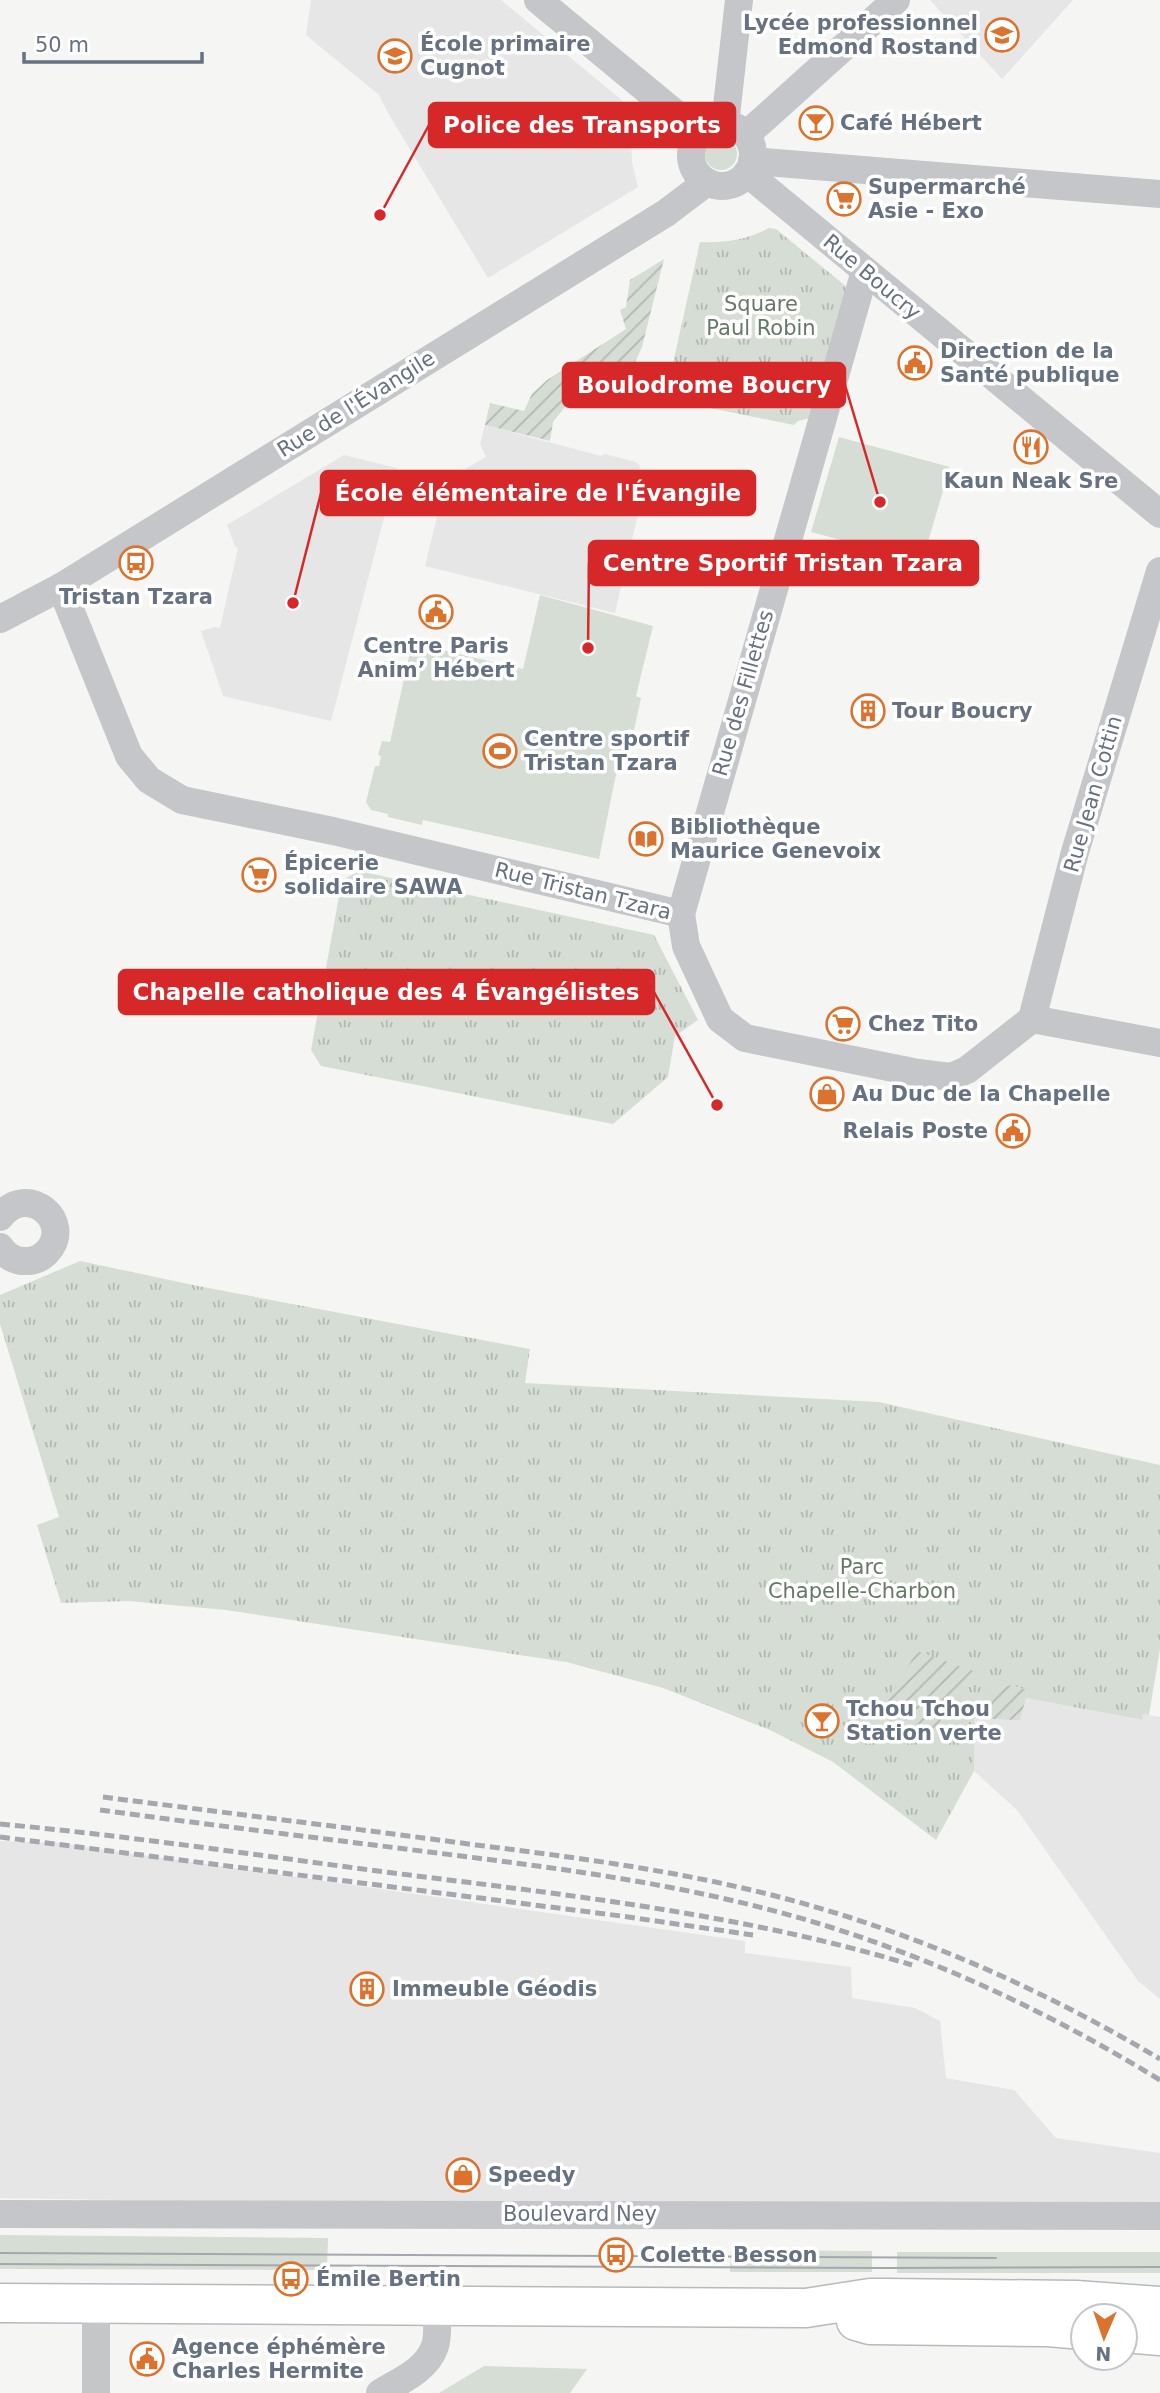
<svg xmlns="http://www.w3.org/2000/svg" width="1160" height="2393" font-family="'DejaVu Sans',sans-serif">
<defs>
<pattern id="park-tufts" width="24" height="20" patternUnits="userSpaceOnUse" patternTransform="scale(1.75)"><rect width="24" height="20" fill="#d6ddd4"/><path d="M3 7l-1-3M5 7V3M7 7l1-3M15 17l-1-3M17 17v-4M19 17l1-3" fill="none" stroke="#b1b8b1"/></pattern>
<pattern id="garden-furrows" width="10" height="10" patternUnits="userSpaceOnUse" patternTransform="scale(1.75)"><rect width="10" height="10" fill="#d6ddd4"/><path d="M-1 1l2-2M0 10L10 0M9 11l2-2" fill="none" stroke="#b1b8b1"/></pattern>
</defs>
<rect width="100%" height="100%" fill="#f5f6f3"/>
<!-- built -->
<g fill="#e6e6e6">
<polygon points="311,0 501,0 630,107 632,162 638,187 488,278 388,113 379,95 306,35"/>
<polygon points="930,0 1073,0 1002,79"/>
<polygon points="485,425 601,456 605,454 636,462 640,466 639,473 647,475 615,613 425,566 446,480 486,457 480,444"/>
<polygon points="344,455 397,468 331,721 223,696 201,631 214,627 220,628 238,548 235,546 227,525"/>
<polygon points="1026,1698 1141,1720 1143,1714 1160,1717 1160,1999 1138,1981 1017,1810 974,1771 973,1718 1020,1720"/>
<polygon points="0,1841 59,1843 745,1941 745,1953 851,1967 852,1998 915,2008 940,2021 946,2078 1014,2090 1056,2138 1160,2153 1160,2217 0,2198"/>
</g>
<!-- grass -->
<g fill="#d6ddd4">
<circle cx="721" cy="154" r="16"/>
<polygon points="839,437 950,467 922,562 811,532"/>
<polygon points="540,595 653,626 636,696 641,698 634,730 628,729 615,779 599,859 423,820 422,825 388,817 388,814 371,810 366,802 375,766 379,766 381,756 378,755 382,741 390,742 412,643 523,669"/>
<polygon points="0,2235 328,2238 327,2270 0,2269"/>
<polygon points="731,2250 872,2251 872,2272 730,2272"/>
<rect x="897" y="2252" width="263" height="21"/>
<polygon points="484,2366 587,2369 570,2393 439,2393"/>
</g>
<!-- park -->
<g fill="url(#park-tufts)">
<path d="M769 228 776 229 848 288 810 418 798 421 794 425 665 399 700 242C726 243 746 240 769 228Z"/>
<polygon points="359,871 654,935 698,1020 675,1036 668,1077 613,1124 321,1066 311,1050 342,880"/>
<polygon points="80,1261 198,1286 530,1349 525,1383 879,1402 1160,1465 1160,1649 1149,1715 1143,1714 1142,1720 1026,1698 1020,1720 974,1718 974,1771 936,1840 833,1762 770,1730 663,1688 566,1662 226,1610 128,1601 61,1603 37,1525 59,1517 0,1324 0,1295"/>
</g>
<!-- garden -->
<g fill="url(#garden-furrows)">
<polygon points="664,259 642,347 634,365 565,407 553,422 550,441 485,425 490,403 524,411 532,394 547,380 626,329 620,310 626,307 630,280"/>
<polygon points="917,1651 979,1673 935,1731 919,1730 885,1705"/>
<polygon points="1012,1685 1028,1690 1020,1720 973,1718 969,1714 988,1691"/>
</g>
<g fill="none" stroke-linecap="round" stroke-linejoin="round">
<defs>
<g id="primary">
<polyline points="0,2303 806,2308 870,2298 886,2298 1076,2300 1160,2306"/>
<polyline points="856,2321 870,2325 1048,2327 1083,2330"/>
<polyline points="1125,2333 1160,2336"/>
</g>
</defs>
<!-- primary casing -->
<use href="#primary" stroke="#b7b9bd" stroke-width="41"/>
<!-- minor -->
<g stroke="#c4c6ca" stroke-width="28">
<polyline points="538,0 699,133"/>
<polyline points="725,124 739,0"/>
<circle cx="722" cy="155" r="31"/>
<polyline points="746,135 896,0"/>
<polyline points="752,161 1160,194"/>
<polyline points="747,173 1160,514"/>
<polyline points="61,587 129,756 149,780 182,800 333,831 681,914 686,946 720,1019 745,1038 918,1073 951,1077 967,1070 1032,1019"/>
<polyline points="0,619 61,587 666,213 707,182"/>
<polyline points="681,914 865,271"/>
<polyline points="1032,1019 1075,852 1160,571"/>
<polyline points="1032,1019 1160,1043"/>
<path d="M0 1217C27 1181 75 1222 47 1252 42 1257 35 1261 28 1261 16 1262 6 1256 0 1247"/>
<polyline points="0,2214 1160,2216"/>
<polyline points="96,2393 96,2304"/>
<path d="M380 2393C400 2381 427 2370 435 2346 439 2335 436 2319 437 2307"/>
</g>
<!-- primary -->
<use href="#primary" stroke="#fff" stroke-width="38"/>
<!-- tram -->
<g stroke="#a4a8ae" stroke-width="2">
<polyline points="0,2253 996,2258"/>
<polyline points="0,2264 886,2268 1160,2267"/>
</g>
<!-- rail -->
<g stroke="#a4a8ae" stroke-width="5" stroke-dasharray="10 5" stroke-linecap="butt">
<path d="M103 1797C227 1813 351 1828 476 1845 589 1859 702 1874 812 1906 934 1941 1051 1994 1160 2059"/>
<path d="M100 1810C218 1826 335 1840 453 1855 573 1870 691 1886 807 1920 932 1957 1049 2012 1160 2080"/>
<path d="M0 1824C131 1836 262 1856 393 1873 568 1895 743 1914 912 1965"/>
<polyline points="0,1837 621,1916 753,1935"/>
</g>
</g>
<!-- icons -->
<defs>
<symbol id="school-ring" viewBox="-11 -11 22 22"><circle r="9.5" fill="#fff" stroke="#db722d" stroke-width="1.5"/><path d="M0-5L7-2L0 1L-7-2ZM-4 1L0 2.5L4 1V4Q0 6-4 4Z" fill="#db722d"/></symbol>
<symbol id="bar-ring" viewBox="-11 -11 22 22"><circle r="9.5" fill="#fff" stroke="#db722d" stroke-width="1.5"/><path d="M-6-5H6L.8 .8V4.5H3.5V6h-7V4.5H-.8V.8Z" fill="#db722d"/></symbol>
<symbol id="supermarket-ring" viewBox="-11 -11 22 22"><circle r="9.5" fill="#fff" stroke="#db722d" stroke-width="1.5"/><path d="M-6-5.5h2.5l.6 2H6L4.5 2H-2.5L-4.4-4H-6ZM-1.5 3.2a1.3 1.3 0 1 0 .1 0ZM3 3.2a1.3 1.3 0 1 0 .1 0Z" fill="#db722d"/></symbol>
<symbol id="civic-ring" viewBox="-11 -11 22 22"><circle r="9.5" fill="#fff" stroke="#db722d" stroke-width="1.5"/><path d="M-.6-6.5H3V-4.5H.6V-3L4-1V1h2V6H-6V1h2V-1L-.6-3ZM-1.2 2.5V6h2.4V2.5Z" fill="#db722d"/></symbol>
<symbol id="restaurant-ring" viewBox="-11 -11 22 22"><circle r="9.5" fill="#fff" stroke="#db722d" stroke-width="1.5"/><path d="M-5-6h1v4h1v-4h1v4h1v-4h1v5L-1.5 .5V6h-2V.5L-5-1ZM5-6V6H3V1.5H1.5Q1.5-4 5-6Z" fill="#db722d"/></symbol>
<symbol id="bus-ring" viewBox="-11 -11 22 22"><circle r="9.5" fill="#fff" stroke="#db722d" stroke-width="1.5"/><path d="M-5-6H5V4H4V6H2V4H-2V6H-4V4H-5ZM-3.5-4V0h7V-4ZM-3.5 1.2v1.5H-2V1.2ZM2 1.2v1.5H3.5V1.2Z" fill="#db722d"/></symbol>
<symbol id="building-ring" viewBox="-11 -11 22 22"><circle r="9.5" fill="#fff" stroke="#db722d" stroke-width="1.5"/><path d="M-4-6H4V6H1V3H-1V6H-4ZM-2.5-4.3h1.7v1.8h-1.7ZM.8-4.3h1.7v1.8H.8ZM-2.5-1h1.7V.8h-1.7ZM.8-1h1.7V.8H.8Z" fill="#db722d"/></symbol>
<symbol id="stadium-ring" viewBox="-11 -11 22 22"><circle r="9.5" fill="#fff" stroke="#db722d" stroke-width="1.5"/><path d="M0-5a6.5 5 0 1 0 0 10a6.5 5 0 1 0 0-10ZM-3.5-1.8h7v3.6h-7Z" fill="#db722d"/></symbol>
<symbol id="library-ring" viewBox="-11 -11 22 22"><circle r="9.5" fill="#fff" stroke="#db722d" stroke-width="1.5"/><path d="M-6-4Q-3-5.5-.7-3.5V5Q-3 3-6 4ZM6-4Q3-5.5 .7-3.5V5Q3 3 6 4Z" fill="#db722d"/></symbol>
<symbol id="shop-ring" viewBox="-11 -11 22 22"><circle r="9.5" fill="#fff" stroke="#db722d" stroke-width="1.5"/><path d="M-5-2.5h2.3a2.7 3.5 0 0 1 5.4 0H5L5.5 6h-11ZM-1.5-2.5h3a1.5 2.3 0 0 0-3 0Z" fill="#db722d"/></symbol>
</defs>
<g fill-rule="evenodd">
<use href="#school-ring" x="983" y="16" width="38" height="38"/>
<use href="#school-ring" x="376" y="37" width="38" height="38"/>
<use href="#bar-ring" x="797" y="104" width="38" height="38"/>
<use href="#supermarket-ring" x="825" y="180" width="38" height="38"/>
<use href="#civic-ring" x="896" y="344" width="38" height="38"/>
<use href="#restaurant-ring" x="1012" y="428" width="38" height="38"/>
<use href="#bus-ring" x="117" y="544" width="38" height="38"/>
<use href="#civic-ring" x="417" y="593" width="38" height="38"/>
<use href="#building-ring" x="849" y="692" width="38" height="38"/>
<use href="#stadium-ring" x="481" y="732" width="38" height="38"/>
<use href="#library-ring" x="627" y="820" width="38" height="38"/>
<use href="#supermarket-ring" x="240" y="856" width="38" height="38"/>
<use href="#supermarket-ring" x="824" y="1005" width="38" height="38"/>
<use href="#shop-ring" x="808" y="1075" width="38" height="38"/>
<use href="#civic-ring" x="994" y="1112" width="38" height="38"/>
<use href="#bar-ring" x="803" y="1702" width="38" height="38"/>
<use href="#building-ring" x="348" y="1970" width="38" height="38"/>
<use href="#shop-ring" x="444" y="2156" width="38" height="38"/>
<use href="#bus-ring" x="597" y="2236" width="38" height="38"/>
<use href="#bus-ring" x="272" y="2260" width="38" height="38"/>
<use href="#civic-ring" x="128" y="2340" width="38" height="38"/>
</g>
<g text-anchor="middle" stroke-width="7" stroke-linejoin="round" paint-order="stroke">
<!-- poi labels -->
<g font-size="21" font-weight="bold" fill="#667182" stroke="#fff" text-anchor="start">
<text x="978" y="30" text-anchor="end">Lycée professionnel<tspan x="978" dy="24">Edmond Rostand</tspan></text>
<text x="420" y="51">École primaire<tspan x="420" dy="24">Cugnot</tspan></text>
<text x="840" y="130">Café Hébert</text>
<text x="868" y="194">Supermarché<tspan x="868" dy="24">Asie - Exo</tspan></text>
<text x="940" y="358">Direction de la<tspan x="940" dy="24">Santé publique</tspan></text>
<text x="1031" y="488" text-anchor="middle">Kaun Neak Sre</text>
<text x="136" y="604" text-anchor="middle">Tristan Tzara</text>
<text x="436" y="653" text-anchor="middle">Centre Paris<tspan x="436" dy="24">Anim’ Hébert</tspan></text>
<text x="892" y="718">Tour Boucry</text>
<text x="524" y="746">Centre sportif<tspan x="524" dy="24">Tristan Tzara</tspan></text>
<text x="670" y="834">Bibliothèque<tspan x="670" dy="24">Maurice Genevoix</tspan></text>
<text x="284" y="870">Épicerie<tspan x="284" dy="24">solidaire SAWA</tspan></text>
<text x="868" y="1031">Chez Tito</text>
<text x="852" y="1101">Au Duc de la Chapelle</text>
<text x="988" y="1138" text-anchor="end">Relais Poste</text>
<text x="846" y="1716">Tchou Tchou<tspan x="846" dy="24">Station verte</tspan></text>
<text x="392" y="1996">Immeuble Géodis</text>
<text x="488" y="2182">Speedy</text>
<text x="640" y="2262">Colette Besson</text>
<text x="316" y="2286">Émile Bertin</text>
<text x="172" y="2354">Agence éphémère<tspan x="172" dy="24">Charles Hermite</tspan></text>
</g>
<!-- street labels -->
<g font-size="21" fill="#667182" stroke="#fff">
<text transform="translate(872 277) rotate(40)" y="7">Rue Boucry</text>
<text transform="translate(356 404) rotate(-32)" y="7">Rue de l'Évangile</text>
<text transform="translate(743 693) rotate(-74)" y="7">Rue des Fillettes</text>
<text transform="translate(1093 794) rotate(-74)" y="7">Rue Jean Cottin</text>
<text transform="translate(583 891) rotate(14)" y="7">Rue Tristan Tzara</text>
<text x="580" y="2221">Boulevard Ney</text>
</g>
<!-- park labels -->
<g font-size="21" fill="#657a65" stroke="#fff">
<text x="761" y="311">Square<tspan x="761" dy="24">Paul Robin</tspan></text>
<text x="862" y="1574">Parc<tspan x="862" dy="24">Chapelle-Charbon</tspan></text>
</g>
</g>
<!-- callouts -->
<path fill="none" stroke="#d62828" stroke-width="2.5" d="M380 215L429 125M880 502L845 385M293 603L321 493M588 648L589 563M717 1105L654 992"/>
<g fill="#d62828" stroke="#fff" stroke-width="2.5">
<circle cx="380" cy="215" r="7"/>
<circle cx="880" cy="502" r="7"/>
<circle cx="293" cy="603" r="7"/>
<circle cx="588" cy="648" r="7"/>
<circle cx="717" cy="1105" r="7"/>
</g>
<g fill="#d62828" stroke="#d62828" stroke-width="2.5">
<rect x="429" y="103" width="306" height="44" rx="7"/>
<rect x="563" y="363" width="282" height="44" rx="7"/>
<rect x="321" y="471" width="434" height="44" rx="7"/>
<rect x="589" y="541" width="389" height="44" rx="7"/>
<rect x="119" y="970" width="535" height="44" rx="7"/>
</g>
<g font-size="23" text-anchor="middle" font-weight="bold" fill="#fff">
<text x="582" y="133">Police des Transports</text>
<text x="704" y="393">Boulodrome Boucry</text>
<text x="538" y="501">École élémentaire de l'Évangile</text>
<text x="783" y="571">Centre Sportif Tristan Tzara</text>
<text x="386" y="1000">Chapelle catholique des 4 Évangélistes</text>
</g>
<!-- north arrow -->
<g transform="translate(1104 2337) rotate(182)"><circle r="33" fill="#ffffff" stroke="#c2c6cd" stroke-width="2"/>
<path d="M0-5L12 26L0 18L-12 26Z" fill="#db722d"/>
<text y="-10" font-size="19" font-weight="bold" text-anchor="middle" fill="#667182">N</text>
</g>
<!-- scale -->
<path d="M24 52v10h178v-10" fill="none" stroke="#667182" stroke-width="3.5"/>
<text x="35" y="52" font-size="21" fill="#667182" stroke="#ffffff" stroke-width="5" paint-order="stroke">50 m</text>
</svg>
